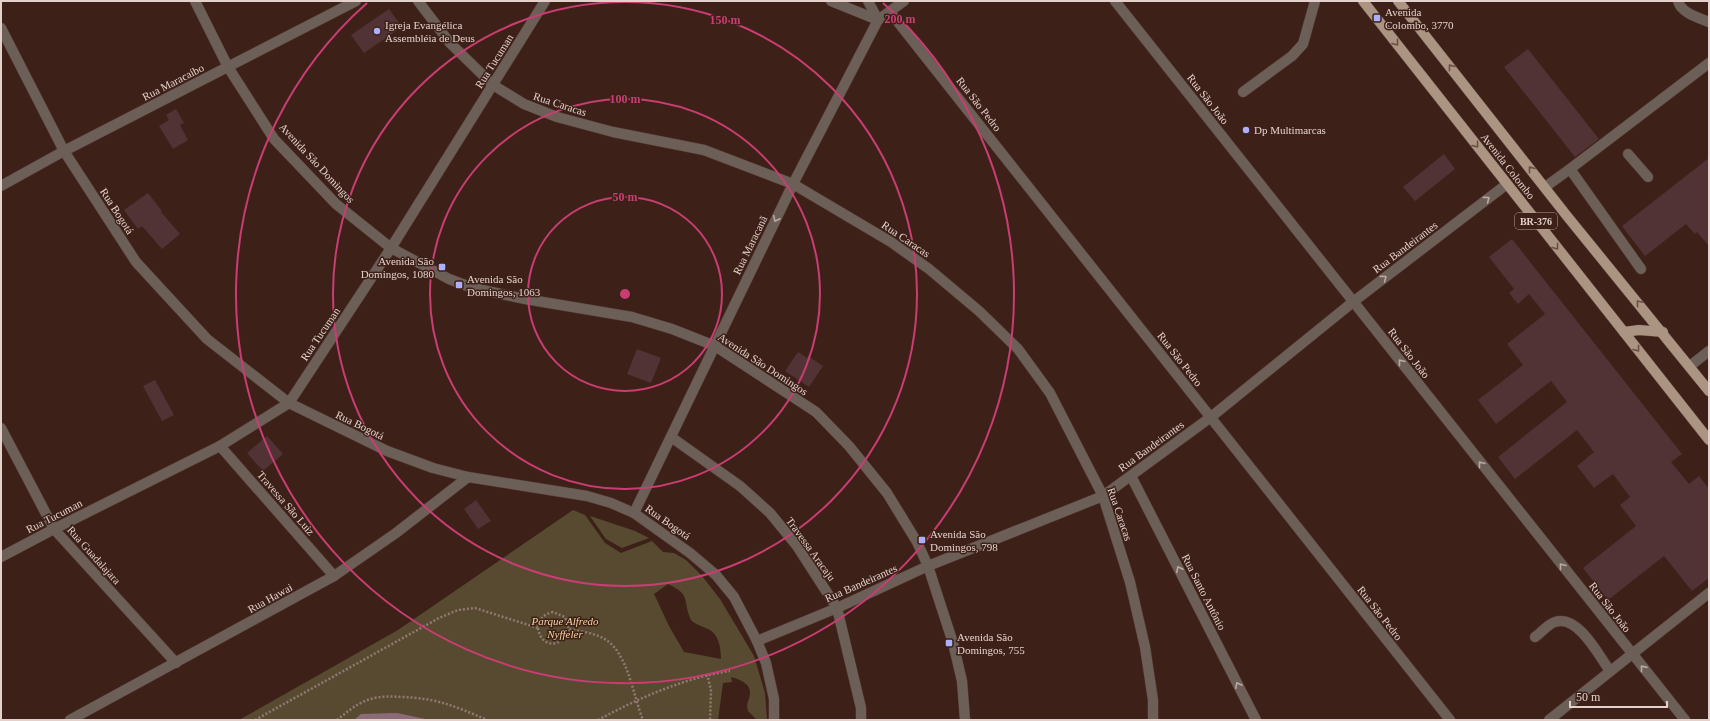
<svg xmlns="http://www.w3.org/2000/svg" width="1710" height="721" font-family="Georgia,serif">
<rect width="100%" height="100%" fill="#3d2119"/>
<!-- green -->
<g fill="#584a31" fill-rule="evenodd">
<path d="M573 510 585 515 605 543 621 553 652 541 663 552 674 553 686 560 702 576 720 599 754 656 765 693 767 720H757L748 711 747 706C747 702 750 698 750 693 751 684 739 679 731 677L732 682 723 683 718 720H239L398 630ZM668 584C692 595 682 600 691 620 696 625 702 626 708 629 719 634 721 648 721 659L684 652 669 626 654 594Z"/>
<polygon points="590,516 635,531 649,538 622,548 606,539"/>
</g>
<!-- water -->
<polygon fill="#8c6b79" points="397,713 430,720 354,720 361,714"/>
<!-- building -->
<g fill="#513235">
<polygon points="389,9 402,27 364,53 351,35"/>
<polygon points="1528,49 1599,139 1575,157 1504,67"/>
<polygon points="176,109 184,123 180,125 188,140 173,149 159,126 169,120 166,115"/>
<polygon points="1444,154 1455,169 1415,201 1403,187"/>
<polygon points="1709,158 1709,246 1697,232 1695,234 1686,224 1645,256 1622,226"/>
<polygon points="148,193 162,211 161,212 180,234 162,249 142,226 138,229 124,210"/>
<polygon points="1512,239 1682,454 1671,462 1689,484 1699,476 1709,489 1709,578 1692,591 1664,556 1608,600 1583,568 1636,526 1620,505 1630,497 1613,474 1594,488 1577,466 1594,452 1577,430 1515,479 1498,457 1567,402 1551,381 1496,424 1478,400 1523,365 1507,344 1545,314 1529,294 1518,304 1509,293 1514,289 1489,257"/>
<polygon points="637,349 661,358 651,383 627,374"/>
<polygon points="798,352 807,358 808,356 823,366 809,387 785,371"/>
<polygon points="155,380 174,415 162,421 143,386"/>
<polygon points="267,436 283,454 263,471 247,453"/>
<polygon points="476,500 491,521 478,529 464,509"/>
</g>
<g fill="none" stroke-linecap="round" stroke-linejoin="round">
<defs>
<g id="minor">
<polyline points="195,1 228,67 274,139 336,204 391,248 449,279 473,288 525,299 632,317 672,329 715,346 816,412 849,446 887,493 917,542 928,566 953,643 962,681 965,720"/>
<polyline points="418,1 450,43 493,85 524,104 557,117 613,132 704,150 793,184 891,242 929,269 979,311 1018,349 1050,393 1103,496 1130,582 1145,647 1153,700 1153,720"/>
<polyline points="831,1 878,20"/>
<polyline points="868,1 878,20"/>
<polyline points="1115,1 1685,720"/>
<path d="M1678 1C1681 13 1699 18 1709 22"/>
<polyline points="890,12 1450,720"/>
<polyline points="1,28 64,151 136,262 207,339 289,403 387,451 433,468 468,477 587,496 611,503 634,513 690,553 716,575 734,597 757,641 766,663 774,699 774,720"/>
<polyline points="1243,92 1292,56 1303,44 1315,1"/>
<polyline points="1628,154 1648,177"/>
<polyline points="1,186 64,151 356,1"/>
<polyline points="1545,187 1570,169"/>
<polyline points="1641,269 1570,169 1709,63"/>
<polyline points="1690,366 1709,351"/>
<polyline points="1,428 54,529 176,663"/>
<polyline points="671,437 740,486 770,513 797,546 837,608 861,708 861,720"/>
<polyline points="220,446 334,576"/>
<polyline points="1131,476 1256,720"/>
<polyline points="634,513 793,184 878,20 904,1"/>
<polyline points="1,557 54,529 220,446 289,403 391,248 545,1"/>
<path d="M1535 637C1541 633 1548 624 1555 622 1578 614 1599 656 1610 671"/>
<polyline points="757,641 837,608 928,566 1103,496 1211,417 1353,302 1507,184"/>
<polyline points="70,720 334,576 396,533 468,477"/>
<polyline points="1549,720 1709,593"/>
</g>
<g id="major">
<polyline points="1363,1 1709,440"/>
<polyline points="1398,1 1567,216 1709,391"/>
<polyline points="1624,332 1639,330 1663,332"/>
</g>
</defs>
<!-- minor casing -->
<use href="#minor" stroke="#583d36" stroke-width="11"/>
<!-- major casing -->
<use href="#major" stroke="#583d36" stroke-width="11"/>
<!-- path -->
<g stroke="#917973" stroke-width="2.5" stroke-dasharray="2 2" stroke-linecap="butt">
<path d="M538 628C541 649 563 648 569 629"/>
<polyline points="707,674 711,690 710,720"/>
<path d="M255 720 439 618 458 610 475 608 538 628C539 619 544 614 553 612L565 617 569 629C580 631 593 633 603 638 628 651 633 696 643 720"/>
<path d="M337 720C346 713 355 705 365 701 377 696 389 696 402 697 436 698 455 706 487 720"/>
<path d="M598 720C639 698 684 678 730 671"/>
</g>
<!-- minor -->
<use href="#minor" stroke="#6b5f57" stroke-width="10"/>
<!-- major -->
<use href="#major" stroke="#ac9482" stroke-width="10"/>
</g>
<!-- one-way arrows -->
<defs><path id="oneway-chevron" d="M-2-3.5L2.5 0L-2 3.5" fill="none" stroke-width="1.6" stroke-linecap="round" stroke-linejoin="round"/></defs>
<g stroke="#694f43">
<use href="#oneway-chevron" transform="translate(1396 43) rotate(52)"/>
<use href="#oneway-chevron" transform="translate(1451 67) rotate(-128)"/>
<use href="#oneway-chevron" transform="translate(1476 145) rotate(52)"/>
<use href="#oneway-chevron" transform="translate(1531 169) rotate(-128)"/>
<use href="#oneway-chevron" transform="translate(1556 247) rotate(52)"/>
<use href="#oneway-chevron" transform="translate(1639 303) rotate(-130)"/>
<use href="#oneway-chevron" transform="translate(1637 349) rotate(52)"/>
</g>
<g stroke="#baa9a3">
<use href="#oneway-chevron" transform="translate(1487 199) rotate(-37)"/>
<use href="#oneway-chevron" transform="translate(776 219) rotate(116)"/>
<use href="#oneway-chevron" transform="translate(1384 278) rotate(-37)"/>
<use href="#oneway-chevron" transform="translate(1401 362) rotate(-128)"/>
<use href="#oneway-chevron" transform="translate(1481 464) rotate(-128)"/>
<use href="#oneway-chevron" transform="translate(1562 566) rotate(-128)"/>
<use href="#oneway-chevron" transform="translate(1179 569) rotate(-117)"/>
<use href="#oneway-chevron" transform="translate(1643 668) rotate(-129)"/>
<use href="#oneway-chevron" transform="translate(1238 685) rotate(-117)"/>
</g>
<!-- distance rings -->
<g fill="none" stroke="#c93d72" stroke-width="2">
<circle cx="625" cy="294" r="97"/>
<circle cx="625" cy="294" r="195"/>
<circle cx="625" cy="294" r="292"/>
<path d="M883 3A389 389 0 1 1 367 3"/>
</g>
<!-- markers -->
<g fill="#adaffb" stroke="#3d2119" stroke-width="1.5">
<rect x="1373" y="14" width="8" height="8" rx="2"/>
<circle cx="377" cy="31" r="4"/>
<circle cx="1246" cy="130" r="4"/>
<rect x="438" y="263" width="8" height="8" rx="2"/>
<rect x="455" y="281" width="8" height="8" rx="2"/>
<rect x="918" y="536" width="8" height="8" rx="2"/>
<rect x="945" y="639" width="8" height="8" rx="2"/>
</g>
<g text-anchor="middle" stroke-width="3" stroke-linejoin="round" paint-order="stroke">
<!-- shield labels -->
<rect fill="#3d2119" stroke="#b29c96" stroke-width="1" x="1515" y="213" width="42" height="16" rx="3"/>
<g font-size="10" font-weight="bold" fill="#e4d1cc">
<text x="1536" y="225">BR-376</text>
</g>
<!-- poi labels -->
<g font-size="11" fill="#e4d1cc" stroke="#3d2119" text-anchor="start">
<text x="1385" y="16">Avenida<tspan x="1385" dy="13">Colombo, 3770</tspan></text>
<text x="385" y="29">Igreja Evangélica<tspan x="385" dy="13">Assembléia de Deus</tspan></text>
<text x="1254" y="134">Dp Multimarcas</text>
<text x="434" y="265" text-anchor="end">Avenida São<tspan x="434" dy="13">Domingos, 1080</tspan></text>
<text x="467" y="283">Avenida São<tspan x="467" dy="13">Domingos, 1063</tspan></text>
<text x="930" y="538">Avenida São<tspan x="930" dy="13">Domingos, 798</tspan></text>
<text x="957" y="641">Avenida São<tspan x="957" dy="13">Domingos, 755</tspan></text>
</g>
<!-- street labels -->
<g font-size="11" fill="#e4d1cc" stroke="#3d2119">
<text transform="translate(494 61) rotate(-58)" y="4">Rua Tucuman</text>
<text transform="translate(173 82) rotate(-27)" y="4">Rua Maracaibo</text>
<text transform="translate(1208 99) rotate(52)" y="4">Rua São João</text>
<text transform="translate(560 104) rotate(18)" y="4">Rua Caracas</text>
<text transform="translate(979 104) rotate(52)" y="4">Rua São Pedro</text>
<text transform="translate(317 163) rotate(47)" y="4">Avenida São Domingos</text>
<text transform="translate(1508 166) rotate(52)" y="4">Avenida Colombo</text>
<text transform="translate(117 211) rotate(57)" y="4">Rua Bogotá</text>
<text transform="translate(906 239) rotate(34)" y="4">Rua Caracas</text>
<text transform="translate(750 245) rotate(-64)" y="4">Rua Maracanã</text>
<text transform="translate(1405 247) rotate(-37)" y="4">Rua Bandeirantes</text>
<text transform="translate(320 334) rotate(-56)" y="4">Rua Tucuman</text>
<text transform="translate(1409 353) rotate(52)" y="4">Rua São João</text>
<text transform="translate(1180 359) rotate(52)" y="4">Rua São Pedro</text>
<text transform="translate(763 364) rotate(33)" y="4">Avenida São Domingos</text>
<text transform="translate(360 425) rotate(26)" y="4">Rua Bogotá</text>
<text transform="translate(1151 446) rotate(-36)" y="4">Rua Bandeirantes</text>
<text transform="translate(286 503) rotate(49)" y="4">Travessa São Luiz</text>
<text transform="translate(1120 514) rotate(71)" y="4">Rua Caracas</text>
<text transform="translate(54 516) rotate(-27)" y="4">Rua Tucuman</text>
<text transform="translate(668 522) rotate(35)" y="4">Rua Bogotá</text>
<text transform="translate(811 549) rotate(54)" y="4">Travessa Aracaju</text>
<text transform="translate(94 555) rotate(48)" y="4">Rua Guadalajara</text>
<text transform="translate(861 583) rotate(-24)" y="4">Rua Bandeirantes</text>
<text transform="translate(1204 592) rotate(63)" y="4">Rua Santo Antônio</text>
<text transform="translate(270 598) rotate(-29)" y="4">Rua Hawai</text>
<text transform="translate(1610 607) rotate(52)" y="4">Rua São João</text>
<text transform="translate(1380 613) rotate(52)" y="4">Rua São Pedro</text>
</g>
<!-- park labels -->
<g font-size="11" font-style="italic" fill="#f3d49e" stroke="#3d2119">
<text x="565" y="625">Parque Alfredo<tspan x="565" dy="13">Nyffeler</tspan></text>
</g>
</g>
<circle cx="625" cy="294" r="6" fill="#c93d72" stroke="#3d2119" stroke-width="2"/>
<g font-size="12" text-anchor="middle" font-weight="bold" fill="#c93d72" stroke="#3d2119" stroke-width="3" stroke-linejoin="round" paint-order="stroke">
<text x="900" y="23">200 m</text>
<text x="725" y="24">150 m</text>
<text x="625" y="103">100 m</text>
<text x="625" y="201">50 m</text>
</g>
<!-- border -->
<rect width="1710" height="721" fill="none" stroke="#e4d1cc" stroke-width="4"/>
<!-- scale -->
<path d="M1570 701v6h97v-6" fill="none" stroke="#e4d1cc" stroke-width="2"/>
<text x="1576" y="701" font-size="12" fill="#e4d1cc" stroke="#3d2119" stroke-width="3" paint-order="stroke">50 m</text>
</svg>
